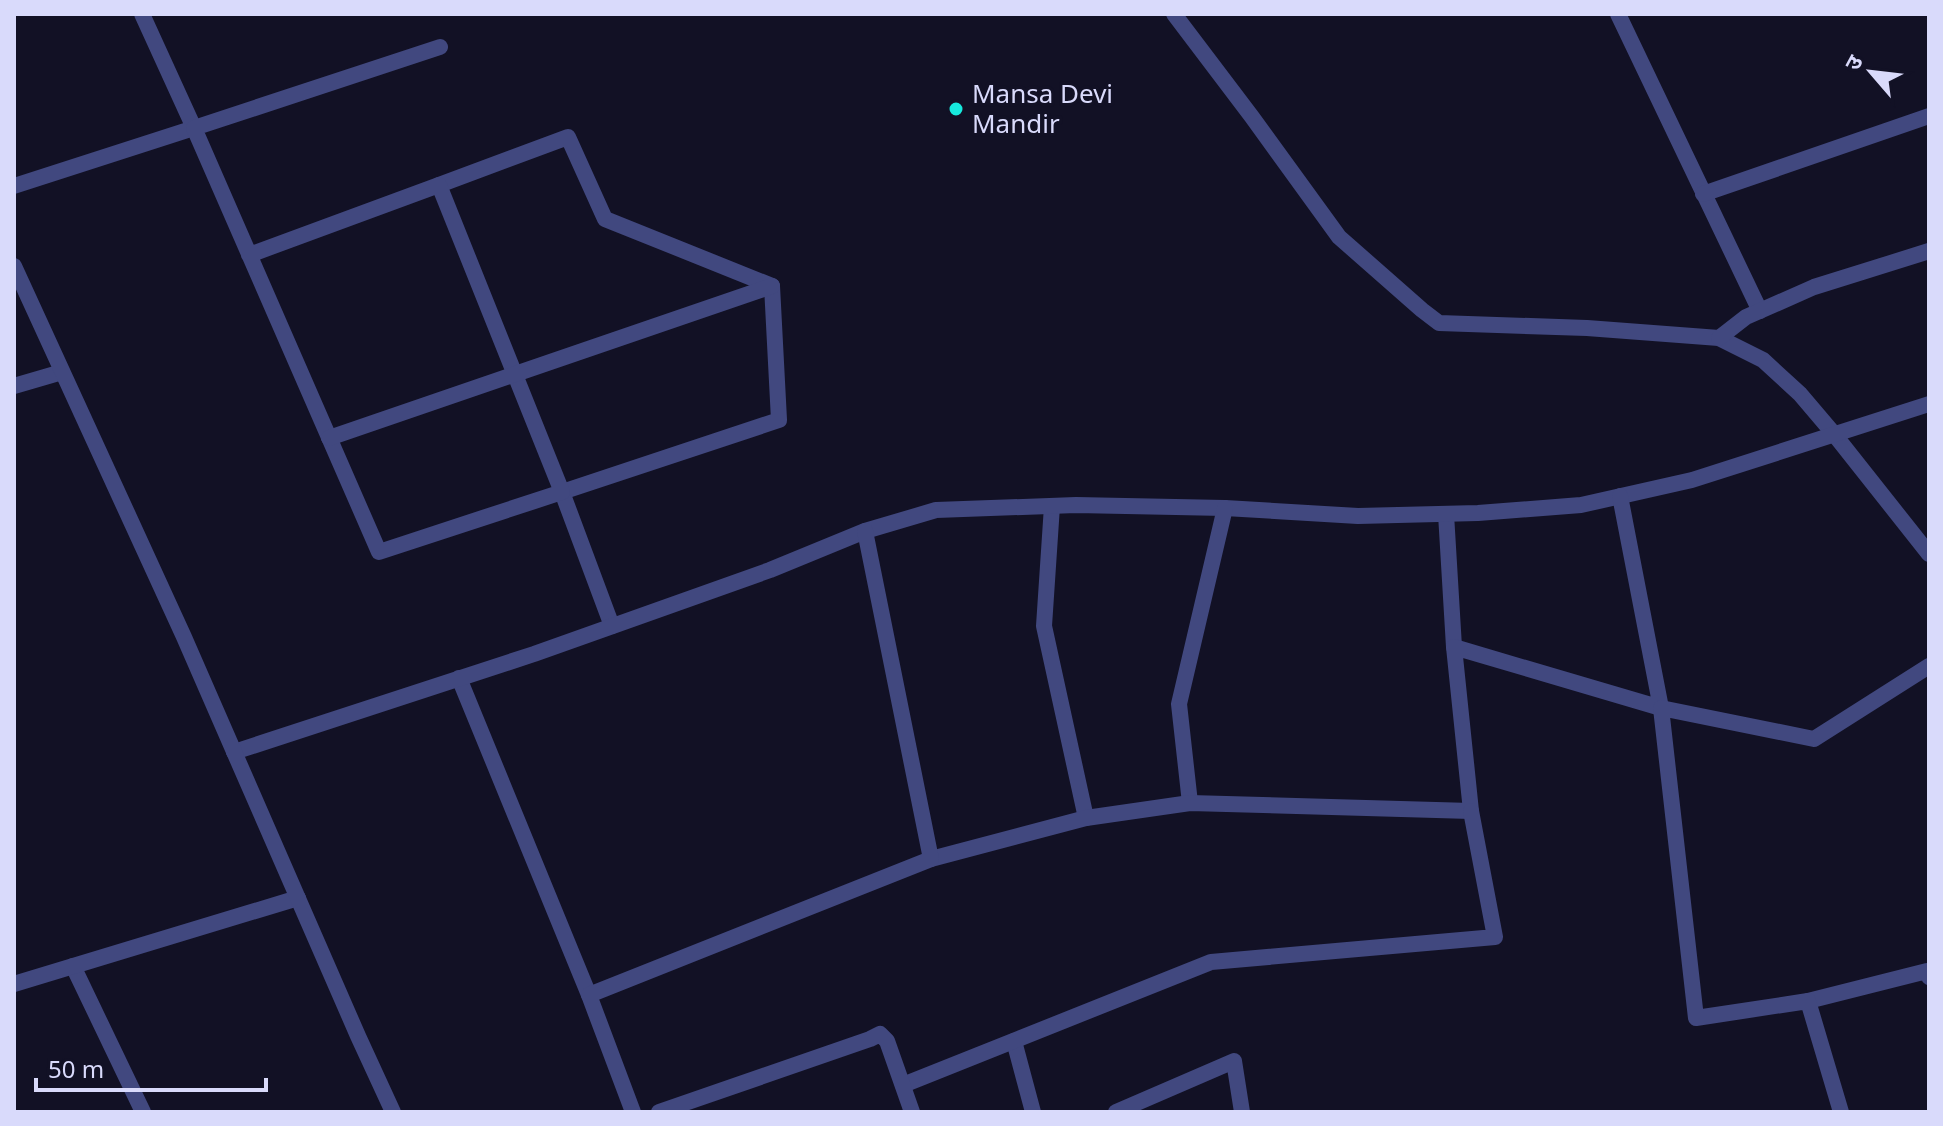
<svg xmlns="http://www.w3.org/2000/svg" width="1943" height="1126" font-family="'Noto Sans','Noto Sans Devanagari',sans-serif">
<rect width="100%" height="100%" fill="#121125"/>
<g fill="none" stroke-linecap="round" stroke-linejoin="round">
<!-- minor -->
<g stroke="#41487f" stroke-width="16">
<polyline points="1174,14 1252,117 1339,237 1422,310 1439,323 1587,328 1719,338 1763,360 1800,394 1834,434 1929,554"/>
<polyline points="1618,14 1760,311"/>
<polyline points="439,185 568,137 605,219 772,286 779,420 562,492 612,626"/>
<polyline points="14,186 194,128 142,14"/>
<polyline points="1703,194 1929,116"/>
<polyline points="249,255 439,185 562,492 379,552 194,128 440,47"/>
<polyline points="1719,338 1746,317 1814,287 1929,251"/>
<polyline points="14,386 62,372"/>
<polyline points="329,438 772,286"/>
<polyline points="1052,506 1044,626 1086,818"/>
<polyline points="1446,514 1454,647"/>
<polyline points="459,678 589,995"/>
<polyline points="234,752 534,654 770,570 865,531 936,510 1076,505 1225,508 1358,516 1478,513 1581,505 1692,480 1929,404"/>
<polyline points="1190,803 1179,704 1225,508"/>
<polyline points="931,859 1086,818 1190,803 1471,811 1454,647 1661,708 1620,496"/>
<polyline points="73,966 143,1112"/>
<polyline points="14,984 298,898"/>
<polyline points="1808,1001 1927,971 1929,977"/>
<polyline points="1014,1041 1033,1112"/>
<polyline points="903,1085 1211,962 1495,937 1471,811"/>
<polyline points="633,1112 589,995 931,859 865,531"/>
<polyline points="659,1112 870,1039 880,1034 887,1041 912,1112"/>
<polyline points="1116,1112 1234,1061 1242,1112"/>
<polyline points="1841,1112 1808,1001 1696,1018 1661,708 1814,739 1929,666"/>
</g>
<!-- tertiary -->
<polyline stroke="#41487f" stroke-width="16" points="14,266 184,637 358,1036 393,1112"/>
</g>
<!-- markers -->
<circle fill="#17e9dd" stroke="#121125" stroke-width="3" cx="956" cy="109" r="8"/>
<g text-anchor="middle" stroke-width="7" stroke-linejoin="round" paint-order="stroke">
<!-- poi labels -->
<g font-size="26" fill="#d9dafb" stroke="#121125" text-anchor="start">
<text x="972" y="103">Mansa Devi<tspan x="972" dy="30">Mandir</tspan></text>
</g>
</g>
<!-- border -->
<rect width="1943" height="1126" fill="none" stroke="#d9dafb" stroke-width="32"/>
<!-- north arrow -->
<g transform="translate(1871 72) rotate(298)" stroke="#121125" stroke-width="6" paint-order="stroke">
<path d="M0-6L14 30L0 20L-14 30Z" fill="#d9dafb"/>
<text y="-12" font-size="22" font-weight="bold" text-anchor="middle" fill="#d9dafb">उ</text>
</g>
<!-- scale -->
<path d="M36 1078v12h230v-12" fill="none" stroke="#d9dafb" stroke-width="4"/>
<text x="48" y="1078" font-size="24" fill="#d9dafb" stroke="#121125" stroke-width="6" paint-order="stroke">50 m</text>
</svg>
